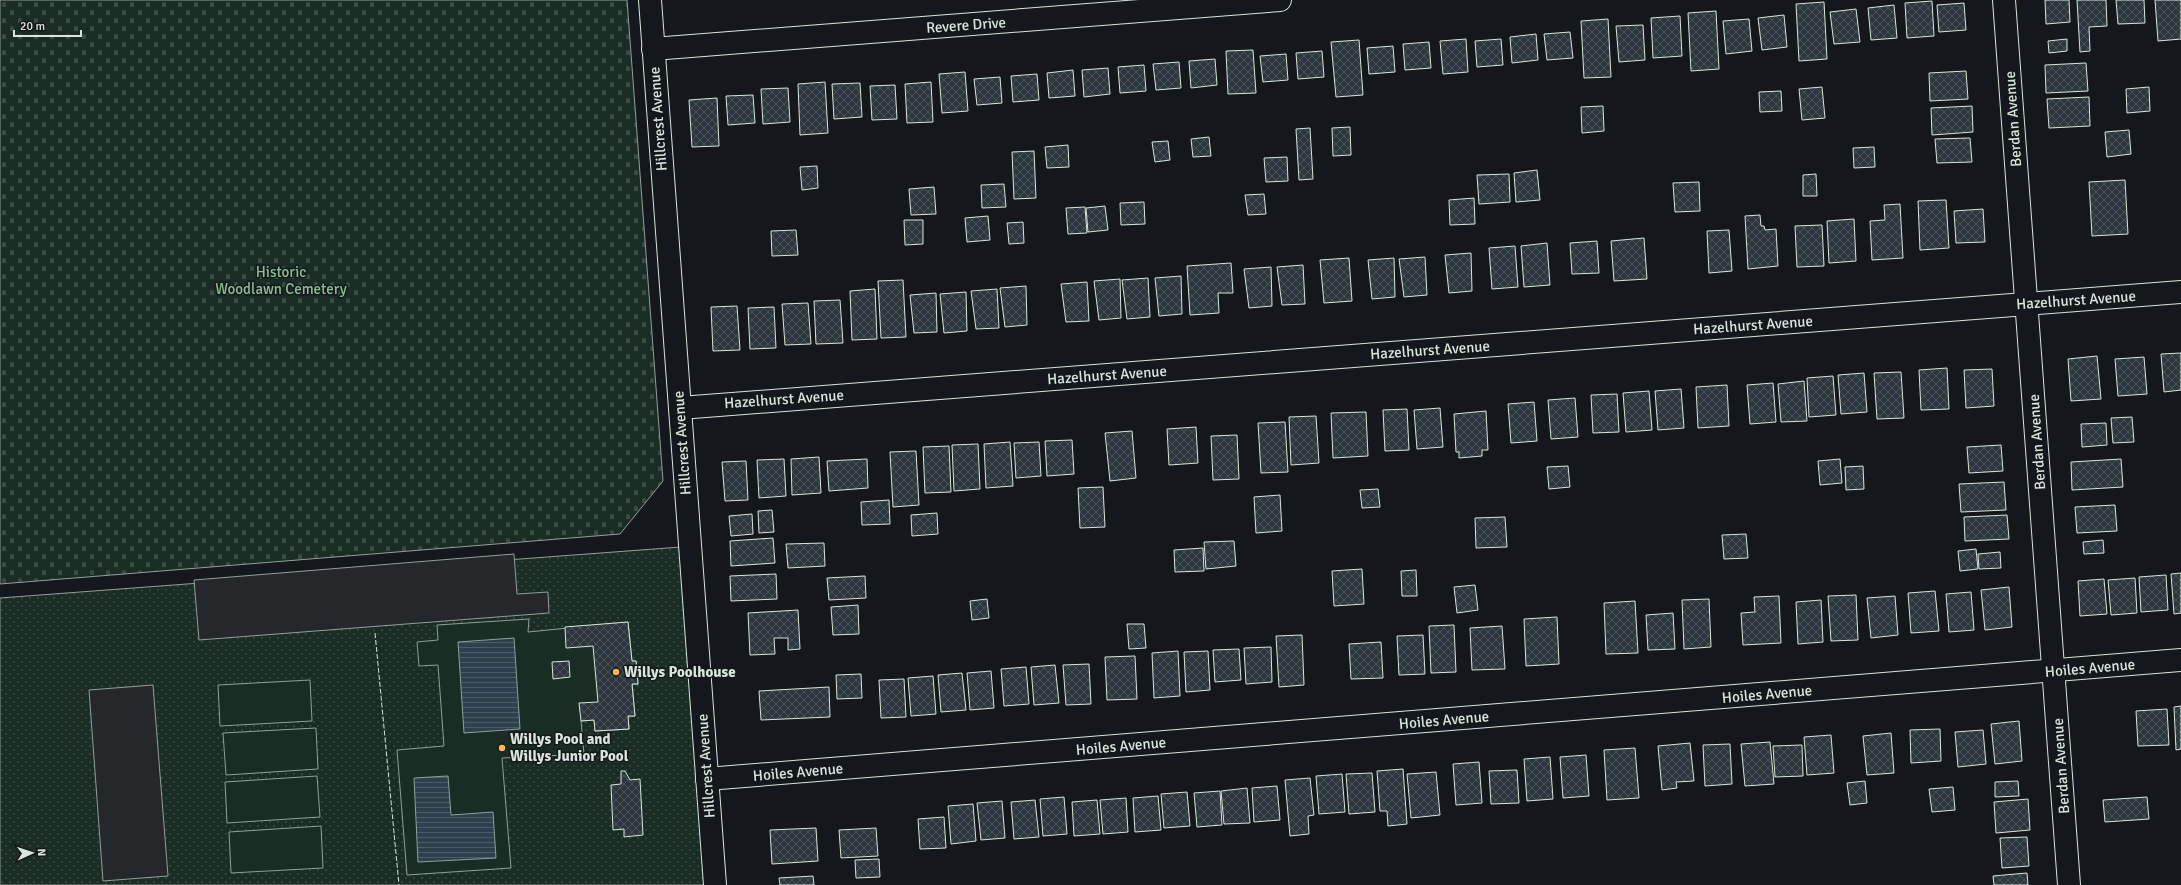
<svg xmlns="http://www.w3.org/2000/svg" width="2181" height="885" font-family="Signika,sans-serif">
<defs>
<pattern id="green-dots" width="8" height="8" patternUnits="userSpaceOnUse"><rect width="8" height="8" fill="#1a2d24"/><path d="M2 2h.1M6 6h.1" fill="none" stroke="#3b4b43" stroke-width="1.8" stroke-linecap="round"/></pattern>
<pattern id="cemetery-stones" width="16" height="16" patternUnits="userSpaceOnUse"><rect width="16" height="16" fill="#1a2d24"/><path d="M2 7V4a2 2 0 0 1 4 0v3zM10 15v-3a2 2 0 0 1 4 0v3z" fill="#3b4b43"/></pattern>
<pattern id="water-rules" width="6" height="5" patternUnits="userSpaceOnUse"><rect width="6" height="5" fill="#2f3f4d"/><path d="M0 2.5h6" fill="none" stroke="#4c5b66"/></pattern>
<pattern id="building-cross-hatch" width="8" height="8" patternUnits="userSpaceOnUse"><rect width="8" height="8" fill="#2c363c"/><path d="M0 0l8 8M0 8l8-8" fill="none" stroke="#4a5358"/></pattern>
</defs>
<rect width="100%" height="100%" fill="#14181c"/>
<!-- green -->
<polygon fill="url(#green-dots)" stroke="#939e99" points="694,546 705,885 0,885 0,598"/>
<!-- cemetery -->
<polygon fill="url(#cemetery-stones)" stroke="#939e99" points="0,0 627,0 663,481 620,534 0,584"/>
<!-- pitch -->
<g fill="#1a2d24" stroke="#939e99">
<polygon points="529,619 528,632 628,622 632,661 636,661 638,684 632,684 635,716 628,716 629,729 595,731 594,720 581,721 584,754 502,758 511,868 407,875 397,750 444,746 438,665 419,666 417,642 438,640 437,625"/>
<polygon points="310,680 312,721 220,726 218,685"/>
<polygon points="316,728 318,769 226,775 223,733"/>
<polygon points="317,776 320,817 227,823 225,782"/>
<polygon points="321,826 323,868 231,873 229,832"/>
</g>
<!-- parking -->
<g fill="#24282b" stroke="#939e99">
<polygon points="514,554 517,594 548,592 549,613 199,640 194,580"/>
<polygon points="153,685 168,876 103,881 89,690"/>
</g>
<!-- water -->
<g fill="url(#water-rules)" stroke="#939e99">
<polygon points="514,638 520,729 464,733 458,642"/>
<polygon points="448,776 451,815 493,812 496,858 418,862 414,778"/>
</g>
<!-- building -->
<g fill="url(#building-cross-hatch)" stroke="#d8e6dc">
<polygon points="2045,0 2069,0 2070,22 2046,24"/>
<polygon points="2077,0 2106,0 2107,26 2089,27 2090,51 2080,52"/>
<polygon points="2116,0 2144,0 2145,23 2118,24"/>
<polygon points="2155,0 2181,0 2181,39 2158,41"/>
<polygon points="1932,1 1934,36 1907,38 1905,3"/>
<polygon points="1824,2 1827,59 1799,61 1796,4"/>
<polygon points="1964,3 1966,30 1939,32 1937,5"/>
<polygon points="1894,5 1897,38 1871,40 1868,8"/>
<polygon points="1856,9 1860,42 1834,44 1830,12"/>
<polygon points="1716,11 1719,69 1691,71 1688,13"/>
<polygon points="1784,15 1787,47 1762,50 1758,18"/>
<polygon points="1680,16 1682,56 1653,58 1651,18"/>
<polygon points="1608,19 1611,77 1584,78 1581,21"/>
<polygon points="1749,19 1752,51 1726,54 1723,21"/>
<polygon points="1643,25 1645,60 1619,62 1616,26"/>
<polygon points="1570,32 1573,58 1547,60 1544,34"/>
<polygon points="1536,34 1538,60 1512,63 1510,37"/>
<polygon points="1466,39 1468,72 1443,74 1440,41"/>
<polygon points="1501,39 1503,65 1477,67 1475,41"/>
<polygon points="2067,39 2067,51 2049,53 2048,41"/>
<polygon points="1359,40 1363,95 1336,97 1331,42"/>
<polygon points="1429,42 1431,68 1405,70 1403,44"/>
<polygon points="1393,46 1395,72 1369,74 1367,48"/>
<polygon points="1253,50 1256,93 1228,94 1226,51"/>
<polygon points="1322,51 1324,77 1298,79 1296,53"/>
<polygon points="1286,54 1288,80 1263,82 1260,56"/>
<polygon points="1215,59 1217,85 1191,88 1189,61"/>
<polygon points="1179,62 1181,88 1156,90 1153,64"/>
<polygon points="2086,63 2088,91 2046,93 2045,65"/>
<polygon points="1144,65 1146,91 1120,93 1118,67"/>
<polygon points="1108,68 1110,94 1084,97 1082,70"/>
<polygon points="1073,70 1075,96 1049,98 1047,73"/>
<polygon points="1966,71 1968,99 1930,101 1929,73"/>
<polygon points="965,72 968,111 942,113 939,74"/>
<polygon points="1037,74 1039,100 1013,102 1011,76"/>
<polygon points="1000,77 1002,103 977,105 974,79"/>
<polygon points="825,82 828,133 800,135 798,84"/>
<polygon points="931,82 933,122 907,123 905,84"/>
<polygon points="860,83 862,117 834,119 832,84"/>
<polygon points="895,85 897,119 872,120 870,86"/>
<polygon points="1822,87 1825,118 1802,120 1799,89"/>
<polygon points="2149,87 2150,111 2127,113 2126,89"/>
<polygon points="788,88 790,122 763,124 761,89"/>
<polygon points="1781,91 1782,111 1760,112 1759,92"/>
<polygon points="753,95 755,123 728,125 726,96"/>
<polygon points="2089,97 2090,126 2049,128 2047,99"/>
<polygon points="717,98 719,146 692,147 689,100"/>
<polygon points="1603,106 1604,131 1582,133 1581,107"/>
<polygon points="1972,106 1973,132 1932,135 1931,108"/>
<polygon points="1350,127 1351,155 1333,156 1332,128"/>
<polygon points="1310,128 1313,179 1299,180 1296,129"/>
<polygon points="2129,130 2131,154 2107,157 2105,132"/>
<polygon points="1209,137 1211,156 1193,157 1191,139"/>
<polygon points="1970,138 1972,162 1937,163 1935,139"/>
<polygon points="1168,141 1170,160 1155,162 1152,142"/>
<polygon points="1068,145 1069,167 1047,168 1045,147"/>
<polygon points="1874,147 1875,167 1854,168 1853,148"/>
<polygon points="1034,151 1036,198 1014,199 1012,152"/>
<polygon points="1287,157 1288,181 1266,182 1264,158"/>
<polygon points="817,166 818,188 802,190 800,167"/>
<polygon points="1537,170 1540,200 1516,202 1514,173"/>
<polygon points="1509,174 1510,202 1479,204 1477,175"/>
<polygon points="1816,174 1817,196 1803,196 1803,175"/>
<polygon points="2125,180 2128,234 2092,236 2089,182"/>
<polygon points="1699,182 1700,211 1675,212 1673,183"/>
<polygon points="1004,184 1006,207 982,208 981,185"/>
<polygon points="934,187 936,214 911,215 909,189"/>
<polygon points="1264,194 1266,214 1248,215 1245,195"/>
<polygon points="1474,198 1475,224 1450,225 1449,200"/>
<polygon points="1946,200 1949,248 1920,250 1918,201"/>
<polygon points="1144,202 1145,224 1121,225 1120,203"/>
<polygon points="1900,204 1903,258 1872,260 1870,221 1885,220 1884,205"/>
<polygon points="1105,206 1108,230 1088,232 1086,208"/>
<polygon points="1085,207 1087,233 1068,234 1066,208"/>
<polygon points="1983,209 1985,242 1956,243 1954,211"/>
<polygon points="1760,215 1761,226 1764,226 1765,230 1776,229 1778,266 1748,269 1745,216"/>
<polygon points="988,216 990,240 967,242 965,218"/>
<polygon points="1854,219 1856,261 1829,263 1827,221"/>
<polygon points="904,220 923,220 923,244 905,245"/>
<polygon points="1023,222 1024,243 1009,244 1007,223"/>
<polygon points="1822,225 1824,266 1797,267 1795,226"/>
<polygon points="796,230 798,255 772,256 771,231"/>
<polygon points="1729,230 1732,271 1709,273 1707,231"/>
<polygon points="1644,238 1647,279 1614,281 1611,241"/>
<polygon points="1597,241 1599,273 1572,274 1570,243"/>
<polygon points="1547,243 1550,285 1524,287 1521,246"/>
<polygon points="1515,246 1518,287 1492,289 1489,248"/>
<polygon points="1471,253 1472,291 1449,293 1445,255"/>
<polygon points="1425,257 1427,295 1404,297 1399,259"/>
<polygon points="1349,258 1352,301 1324,303 1320,260"/>
<polygon points="1394,258 1395,297 1372,299 1368,260"/>
<polygon points="1231,263 1233,293 1218,293 1219,313 1190,315 1187,266"/>
<polygon points="1303,265 1305,304 1282,305 1277,267"/>
<polygon points="1271,267 1272,306 1249,308 1244,269"/>
<polygon points="1181,276 1182,314 1159,316 1155,278"/>
<polygon points="1148,278 1150,317 1127,319 1122,280"/>
<polygon points="1120,279 1121,318 1099,320 1094,281"/>
<polygon points="903,280 906,337 881,338 878,281"/>
<polygon points="1087,282 1089,321 1066,322 1061,284"/>
<polygon points="1026,286 1027,325 1005,327 1000,288"/>
<polygon points="875,289 877,339 852,340 850,291"/>
<polygon points="997,289 999,328 976,329 971,291"/>
<polygon points="966,292 967,331 944,333 940,294"/>
<polygon points="936,293 937,332 914,333 910,295"/>
<polygon points="840,300 843,343 816,344 814,301"/>
<polygon points="808,303 811,344 785,345 782,304"/>
<polygon points="737,306 740,350 713,351 711,307"/>
<polygon points="774,307 776,348 750,349 748,308"/>
<polygon points="2181,353 2181,390 2164,392 2161,354"/>
<polygon points="2097,356 2101,399 2071,401 2068,359"/>
<polygon points="2144,357 2147,394 2118,396 2115,359"/>
<polygon points="1947,368 1949,409 1921,410 1919,370"/>
<polygon points="1992,369 1994,406 1966,408 1964,370"/>
<polygon points="1901,372 1904,418 1877,419 1874,373"/>
<polygon points="1864,373 1867,412 1841,414 1838,375"/>
<polygon points="1833,376 1836,415 1809,417 1807,378"/>
<polygon points="1804,381 1807,421 1781,422 1778,384"/>
<polygon points="1773,383 1776,422 1750,424 1747,385"/>
<polygon points="1727,385 1729,426 1698,428 1696,387"/>
<polygon points="1681,389 1684,428 1658,430 1655,391"/>
<polygon points="1649,391 1652,430 1626,432 1623,393"/>
<polygon points="1617,394 1619,432 1593,433 1591,395"/>
<polygon points="1575,398 1578,437 1551,439 1548,400"/>
<polygon points="1534,402 1537,441 1511,443 1508,404"/>
<polygon points="1440,408 1443,447 1417,449 1414,410"/>
<polygon points="1407,409 1409,450 1385,451 1383,410"/>
<polygon points="1486,411 1488,450 1482,450 1482,456 1459,458 1459,452 1456,452 1454,414"/>
<polygon points="1366,412 1368,456 1333,458 1331,413"/>
<polygon points="1316,416 1319,463 1291,465 1289,417"/>
<polygon points="2132,417 2134,442 2113,443 2111,418"/>
<polygon points="1285,422 1288,472 1261,473 1258,423"/>
<polygon points="2106,423 2107,445 2082,447 2081,424"/>
<polygon points="1196,427 1198,463 1169,465 1167,429"/>
<polygon points="1132,431 1136,478 1110,481 1105,433"/>
<polygon points="1237,435 1239,479 1213,480 1211,436"/>
<polygon points="1072,440 1074,474 1047,476 1045,441"/>
<polygon points="1010,442 1013,486 986,488 984,444"/>
<polygon points="1039,442 1041,476 1016,478 1014,443"/>
<polygon points="978,444 980,489 954,491 952,445"/>
<polygon points="2001,445 2003,471 1969,473 1967,447"/>
<polygon points="949,446 951,492 925,493 923,447"/>
<polygon points="916,451 919,505 893,507 890,452"/>
<polygon points="819,457 821,493 792,495 791,459"/>
<polygon points="784,459 786,496 759,498 757,460"/>
<polygon points="867,459 868,488 829,491 827,461"/>
<polygon points="1840,459 1842,483 1820,485 1818,461"/>
<polygon points="2121,459 2123,487 2072,490 2071,462"/>
<polygon points="746,461 748,500 725,501 722,462"/>
<polygon points="1568,466 1570,487 1549,489 1547,467"/>
<polygon points="1863,466 1864,489 1846,490 1845,467"/>
<polygon points="2004,482 2006,510 1961,512 1959,484"/>
<polygon points="1103,487 1105,527 1080,528 1078,488"/>
<polygon points="1378,489 1380,507 1362,508 1360,490"/>
<polygon points="1280,495 1282,531 1256,533 1254,497"/>
<polygon points="889,500 890,524 862,525 861,502"/>
<polygon points="2115,505 2117,531 2077,533 2075,507"/>
<polygon points="772,510 774,532 759,533 758,511"/>
<polygon points="937,513 938,534 912,536 911,515"/>
<polygon points="752,514 753,534 731,536 729,516"/>
<polygon points="2007,515 2009,539 1965,541 1964,517"/>
<polygon points="1505,517 1507,547 1476,548 1475,518"/>
<polygon points="1746,534 1748,558 1724,559 1722,535"/>
<polygon points="773,538 775,563 731,566 730,541"/>
<polygon points="2103,540 2104,553 2084,554 2083,542"/>
<polygon points="1234,541 1236,566 1206,569 1204,542"/>
<polygon points="824,543 825,566 788,568 786,544"/>
<polygon points="1203,548 1204,571 1175,572 1174,550"/>
<polygon points="1976,549 1978,569 1960,571 1958,551"/>
<polygon points="2000,552 2001,568 1979,569 1978,554"/>
<polygon points="1362,569 1364,604 1334,606 1332,571"/>
<polygon points="1416,570 1417,596 1402,596 1401,571"/>
<polygon points="2181,573 2181,613 2174,614 2171,574"/>
<polygon points="776,574 777,599 731,601 730,576"/>
<polygon points="2166,575 2168,610 2141,612 2139,577"/>
<polygon points="865,576 866,598 829,600 827,578"/>
<polygon points="2135,578 2137,613 2111,615 2108,580"/>
<polygon points="2104,579 2107,614 2080,616 2078,581"/>
<polygon points="1475,585 1478,610 1457,613 1454,587"/>
<polygon points="2009,587 2012,627 1985,630 1981,590"/>
<polygon points="1935,591 1939,631 1911,633 1908,593"/>
<polygon points="1971,592 1974,630 1949,632 1946,594"/>
<polygon points="1856,595 1858,640 1831,641 1828,596"/>
<polygon points="1779,596 1781,643 1743,645 1741,613 1755,612 1754,597"/>
<polygon points="1895,596 1898,635 1871,638 1867,598"/>
<polygon points="987,599 989,618 972,620 970,601"/>
<polygon points="1709,599 1711,647 1684,649 1682,600"/>
<polygon points="1821,600 1823,642 1798,644 1796,602"/>
<polygon points="1635,601 1638,653 1606,654 1604,603"/>
<polygon points="858,605 859,634 833,635 831,607"/>
<polygon points="798,610 800,649 788,650 788,638 774,638 775,654 750,655 748,613"/>
<polygon points="1673,613 1675,649 1648,650 1646,615"/>
<polygon points="1557,617 1559,664 1526,666 1524,619"/>
<polygon points="628,622 632,661 636,661 638,684 632,684 635,716 628,716 629,729 595,731 594,720 581,721 579,703 598,702 593,646 566,648 565,627"/>
<polygon points="1127,624 1144,624 1146,648 1129,649"/>
<polygon points="1454,625 1456,672 1431,673 1429,626"/>
<polygon points="1502,626 1505,669 1472,670 1470,628"/>
<polygon points="1302,635 1304,685 1279,687 1276,636"/>
<polygon points="1423,635 1425,674 1399,675 1397,636"/>
<polygon points="1381,642 1383,678 1351,679 1349,644"/>
<polygon points="1271,647 1272,682 1246,684 1244,648"/>
<polygon points="1239,649 1241,680 1215,682 1213,650"/>
<polygon points="1178,651 1180,696 1154,698 1152,653"/>
<polygon points="1208,651 1210,690 1186,692 1184,652"/>
<polygon points="1135,656 1137,699 1107,700 1105,657"/>
<polygon points="569,661 570,677 553,679 552,662"/>
<polygon points="1089,664 1091,704 1066,705 1063,665"/>
<polygon points="1055,665 1059,703 1034,705 1031,667"/>
<polygon points="1026,667 1029,704 1004,706 1001,669"/>
<polygon points="991,671 994,708 970,710 967,673"/>
<polygon points="962,673 966,710 941,712 938,675"/>
<polygon points="861,674 862,698 837,699 836,675"/>
<polygon points="933,676 936,714 911,716 908,678"/>
<polygon points="904,679 906,717 881,718 879,680"/>
<polygon points="829,687 830,717 761,720 759,691"/>
<polygon points="2181,706 2181,749 2176,750 2174,707"/>
<polygon points="2167,709 2169,745 2138,746 2136,711"/>
<polygon points="2019,721 2022,761 1995,764 1991,724"/>
<polygon points="1940,729 1941,761 1911,763 1910,730"/>
<polygon points="1983,730 1986,764 1958,767 1955,732"/>
<polygon points="1891,733 1894,773 1867,775 1863,736"/>
<polygon points="1831,735 1834,773 1807,775 1804,737"/>
<polygon points="1770,742 1774,784 1745,786 1741,744"/>
<polygon points="1690,743 1694,781 1676,782 1677,788 1662,790 1658,746"/>
<polygon points="1730,744 1732,784 1705,786 1703,745"/>
<polygon points="1802,745 1803,776 1775,777 1773,746"/>
<polygon points="1635,748 1639,798 1607,800 1604,750"/>
<polygon points="1586,755 1589,796 1563,798 1560,757"/>
<polygon points="1550,757 1553,799 1527,801 1524,759"/>
<polygon points="1479,762 1482,803 1456,805 1453,764"/>
<polygon points="1403,769 1407,824 1388,826 1387,811 1380,811 1377,771"/>
<polygon points="1517,770 1519,803 1491,804 1489,771"/>
<polygon points="621,771 625,771 630,780 640,779 643,835 624,837 624,829 613,830 611,785 621,784"/>
<polygon points="1436,772 1440,815 1411,818 1407,774"/>
<polygon points="1372,773 1375,812 1349,814 1346,774"/>
<polygon points="1342,774 1345,812 1319,814 1316,776"/>
<polygon points="1310,778 1314,815 1308,816 1309,834 1290,836 1285,780"/>
<polygon points="1865,781 1867,803 1850,805 1847,783"/>
<polygon points="2018,781 2019,796 1995,797 1995,782"/>
<polygon points="1277,786 1280,820 1254,822 1252,788"/>
<polygon points="1953,787 1955,810 1932,812 1929,789"/>
<polygon points="1247,788 1250,823 1224,824 1221,791"/>
<polygon points="1220,791 1222,825 1197,827 1194,793"/>
<polygon points="1187,792 1190,826 1164,828 1161,794"/>
<polygon points="1158,796 1161,830 1135,832 1133,798"/>
<polygon points="1064,797 1067,834 1043,836 1040,799"/>
<polygon points="2147,797 2149,819 2105,822 2103,800"/>
<polygon points="1126,798 1128,832 1103,834 1100,800"/>
<polygon points="2028,799 2030,830 1996,833 1994,802"/>
<polygon points="1035,800 1039,837 1014,839 1011,802"/>
<polygon points="1097,800 1100,834 1074,836 1072,802"/>
<polygon points="1002,801 1005,838 981,840 977,803"/>
<polygon points="973,804 976,841 951,844 948,806"/>
<polygon points="944,817 946,848 920,849 918,819"/>
<polygon points="816,828 818,861 772,864 770,830"/>
<polygon points="876,828 878,856 841,858 839,830"/>
<polygon points="2027,837 2029,866 2002,868 2000,838"/>
<polygon points="879,859 880,877 856,878 855,860"/>
<polygon points="2027,873 2028,885 1994,885 1993,876"/>
<polygon points="813,876 814,885 780,885 779,878"/>
</g>
<g fill="none" stroke-linecap="round" stroke-linejoin="round">
<defs>
<g id="minor">
<polyline points="650,0 715,885"/>
<polyline points="2004,0 2069,885"/>
<polyline points="653,49 1280,0"/>
<polyline points="680,408 2181,292"/>
<polyline points="707,779 2181,660"/>
</g>
</defs>
<!-- minor casing -->
<use href="#minor" stroke="#d8e6dc" stroke-width="24"/>
<!-- minor -->
<use href="#minor" stroke="#14181c" stroke-width="22"/>
<!-- fence -->
<polyline stroke="#d8e6dc" stroke-width="1" stroke-dasharray="5 2" stroke-linecap="butt" points="375,633 399,885"/>
</g>
<!-- markers -->
<g fill="#ffb74d" stroke="#14181c" stroke-width="1.5">
<circle cx="616" cy="672" r="4"/>
<circle cx="502" cy="748" r="4"/>
</g>
<g text-anchor="middle" stroke-width="3" stroke-linejoin="round" paint-order="stroke">
<!-- street labels -->
<g font-size="15" fill="#d8e6dc" stroke="#14181c">
<text transform="translate(966 25) rotate(-4)" y="5">Revere Drive</text>
<text transform="translate(658 119) rotate(-94)" y="5">Hillcrest Avenue</text>
<text transform="translate(2013 119) rotate(-94)" y="5">Berdan Avenue</text>
<text transform="translate(2076 300) rotate(-4)" y="5">Hazelhurst Avenue</text>
<text transform="translate(1753 325) rotate(-4)" y="5">Hazelhurst Avenue</text>
<text transform="translate(1430 350) rotate(-4)" y="5">Hazelhurst Avenue</text>
<text transform="translate(1107 375) rotate(-4)" y="5">Hazelhurst Avenue</text>
<text transform="translate(784 399) rotate(-4)" y="5">Hazelhurst Avenue</text>
<text transform="translate(2037 442) rotate(-94)" y="5">Berdan Avenue</text>
<text transform="translate(682 443) rotate(-94)" y="5">Hillcrest Avenue</text>
<text transform="translate(2090 668) rotate(-5)" y="5">Hoiles Avenue</text>
<text transform="translate(1767 694) rotate(-5)" y="5">Hoiles Avenue</text>
<text transform="translate(1444 720) rotate(-5)" y="5">Hoiles Avenue</text>
<text transform="translate(1121 746) rotate(-5)" y="5">Hoiles Avenue</text>
<text transform="translate(706 766) rotate(-94)" y="5">Hillcrest Avenue</text>
<text transform="translate(2061 766) rotate(-94)" y="5">Berdan Avenue</text>
<text transform="translate(798 772) rotate(-5)" y="5">Hoiles Avenue</text>
</g>
<!-- park labels -->
<g font-size="15" fill="#8ac095" stroke="#14181c">
<text x="281" y="277">Historic<tspan x="281" dy="17">Woodlawn Cemetery</tspan></text>
</g>
<!-- poi labels -->
<g font-size="15" font-weight="bold" fill="#d8e6dc" stroke="#14181c" text-anchor="start">
<text x="624" y="677">Willys Poolhouse</text>
<text x="510" y="744">Willys Pool and<tspan x="510" dy="17">Willys Junior Pool</tspan></text>
</g>
</g>
<!-- north arrow -->
<g transform="translate(32 853) rotate(87)" stroke="#14181c" stroke-width="3" paint-order="stroke">
<path d="M0-3L7 15L0 10L-7 15Z" fill="#d8e6dc"/>
<text y="-6" font-size="11" font-weight="bold" text-anchor="middle" fill="#d8e6dc">N</text>
</g>
<!-- scale -->
<path d="M14 30v6h67v-6" fill="none" stroke="#d8e6dc" stroke-width="2"/>
<text x="20" y="30" font-size="12" fill="#d8e6dc" stroke="#14181c" stroke-width="3" paint-order="stroke">20 m</text>
</svg>
